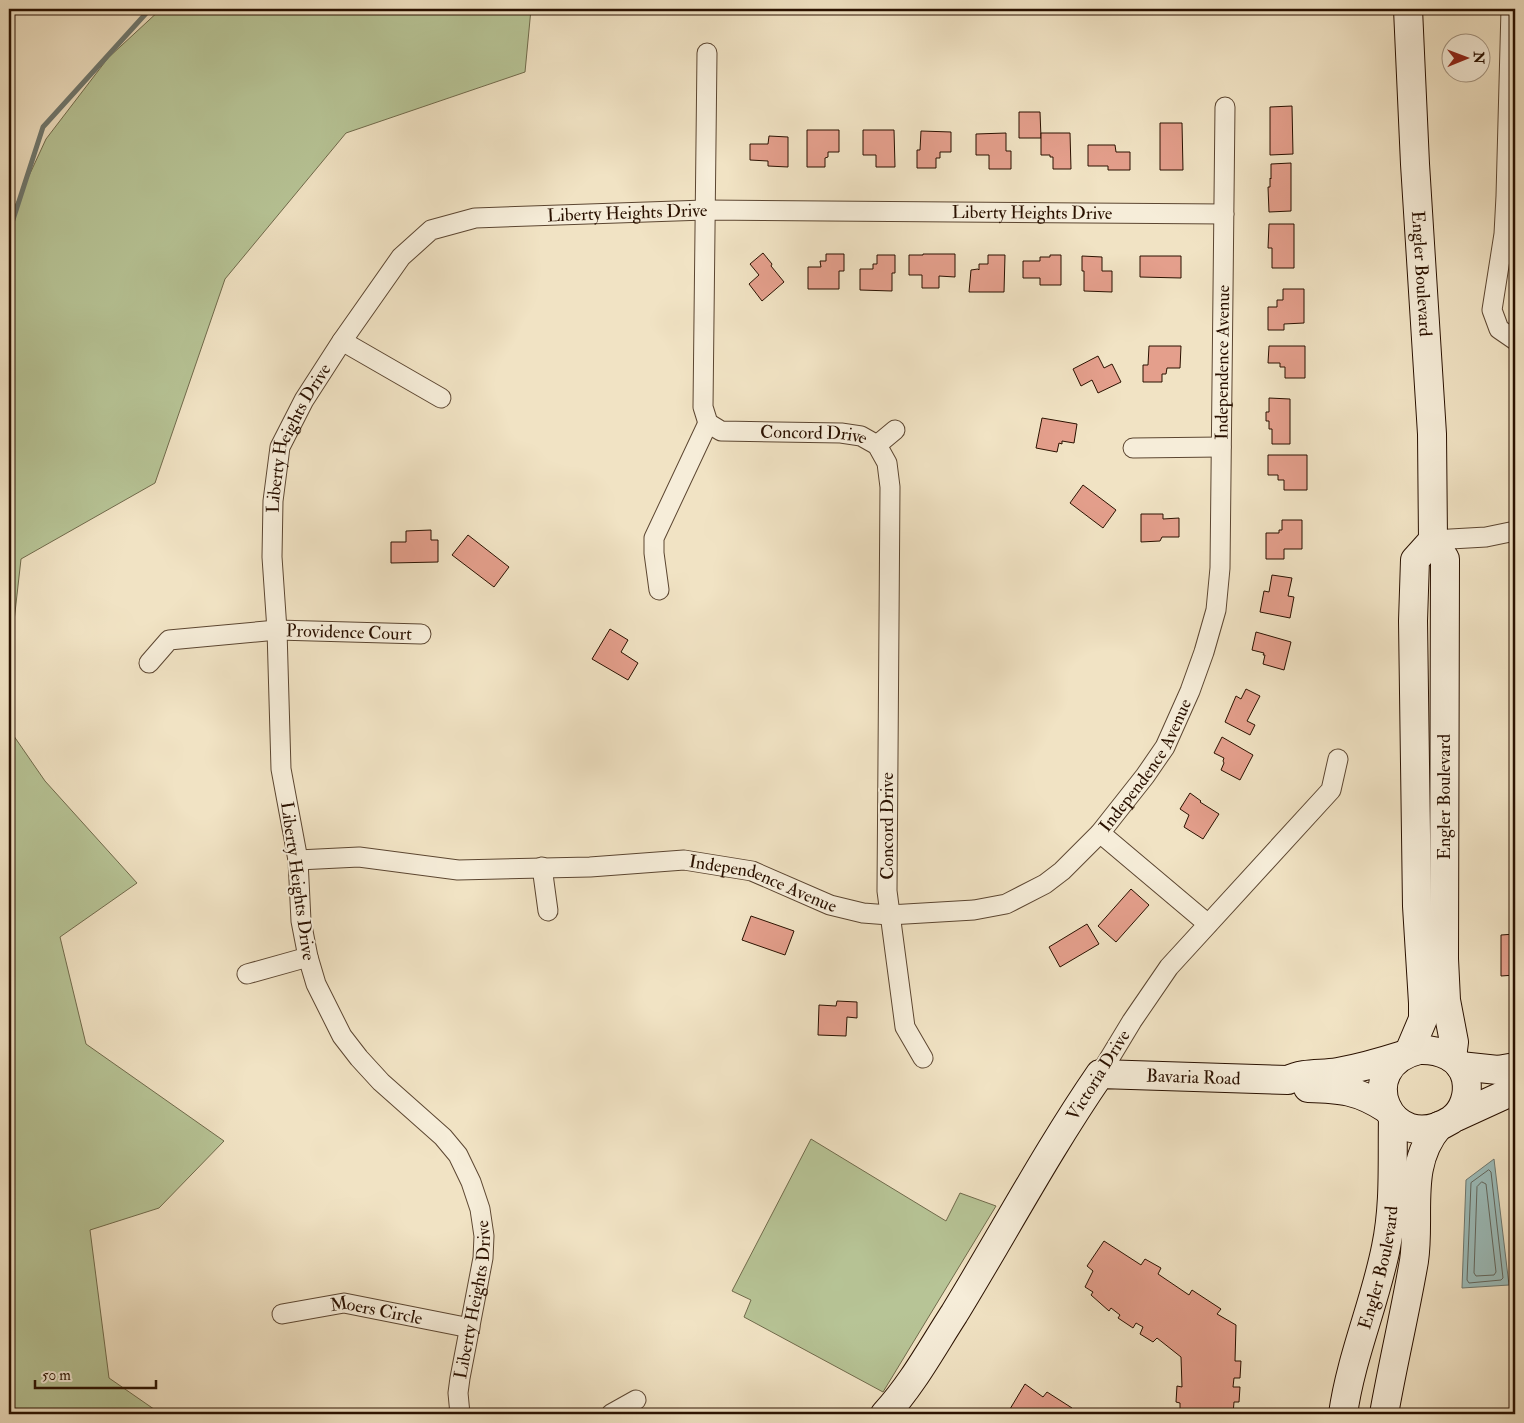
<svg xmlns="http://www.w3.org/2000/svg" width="1524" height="1423" font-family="'IM FELL Double Pica',serif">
<rect width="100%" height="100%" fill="#f1e3c4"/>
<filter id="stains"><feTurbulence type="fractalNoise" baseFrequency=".004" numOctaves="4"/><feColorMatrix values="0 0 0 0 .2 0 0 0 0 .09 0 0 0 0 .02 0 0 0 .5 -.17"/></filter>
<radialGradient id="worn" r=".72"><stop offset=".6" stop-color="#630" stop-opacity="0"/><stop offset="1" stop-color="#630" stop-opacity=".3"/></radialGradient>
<!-- green -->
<g fill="#b7c496" stroke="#706a4b">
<polygon points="161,9 531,9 525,72 346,133 225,279 155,483 21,559 9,666 9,219 46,139 108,58"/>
<polygon points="9,729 45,781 137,883 60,937 86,1044 224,1141 159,1208 90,1230 109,1378 161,1414 9,1414"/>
<polygon points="811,1139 946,1221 960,1193 996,1206 883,1392 744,1317 751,1300 732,1291"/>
</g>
<!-- water -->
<polygon fill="#9cbdbb" stroke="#6e7870" points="1494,1159 1509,1285 1462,1288 1466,1180"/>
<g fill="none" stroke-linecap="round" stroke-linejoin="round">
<!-- shore -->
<g stroke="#63675e" stroke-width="1">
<polygon points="1489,1170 1491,1172 1503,1278 1501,1280 1469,1283 1467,1280 1471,1183"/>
<polygon points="1482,1182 1486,1184 1496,1272 1494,1275 1476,1276 1474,1273 1477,1187"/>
</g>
<!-- stream -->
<polyline stroke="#6e7870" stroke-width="5" points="9,232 43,127 150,9"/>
</g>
<!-- building -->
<g fill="#e49f8c" stroke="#2a1100">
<polygon points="1292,106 1293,154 1270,155 1270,107"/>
<polygon points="1019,112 1040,112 1041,138 1019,138"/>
<polygon points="1160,123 1182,123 1183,170 1160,170"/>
<polygon points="807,130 839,130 839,152 828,152 828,157 825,158 825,167 807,167"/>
<polygon points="863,130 894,130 895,167 876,167 876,155 863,155"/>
<polygon points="921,131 951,132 951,152 940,152 940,158 936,158 936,168 917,168 917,150 920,150"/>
<polygon points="1006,133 1006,151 1011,151 1011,169 989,169 989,155 976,155 976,134"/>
<polygon points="1041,133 1070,133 1071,169 1053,169 1053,157 1050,157 1050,155 1041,155"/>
<polygon points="769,136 788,137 788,167 768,166 768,161 750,160 750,144 768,144"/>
<polygon points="1088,145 1115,145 1116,152 1130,152 1130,170 1108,170 1108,166 1088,166"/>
<polygon points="1291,163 1291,211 1269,212 1268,187 1270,187 1270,178 1271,179 1271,164"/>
<polygon points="1269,224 1294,224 1294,268 1272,268 1272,248 1268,248"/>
<polygon points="763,253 772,264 771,266 784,282 762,301 749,284 759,275 750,264"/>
<polygon points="826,254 844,254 844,271 839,271 839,289 808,289 808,267 821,267 820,261 826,261"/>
<polygon points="923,254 955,254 955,277 939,276 939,288 922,288 922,275 909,275 909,255 923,255"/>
<polygon points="877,255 895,255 895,273 892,273 892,291 860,290 860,269 873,269 873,264 877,264"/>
<polygon points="988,255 1005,255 1004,292 969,292 971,270 978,269 979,270 979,264 988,264"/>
<polygon points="1050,255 1061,255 1061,285 1040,285 1040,278 1023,278 1023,261 1040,261 1040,257 1050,257"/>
<polygon points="1082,256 1102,257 1102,271 1112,271 1112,292 1084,291 1084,271 1082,271"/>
<polygon points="1140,256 1181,256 1181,278 1140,277"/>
<polygon points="1283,289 1304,289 1304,323 1284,324 1284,330 1268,330 1268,307 1277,307 1277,300 1283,300"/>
<polygon points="1149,346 1181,346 1180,368 1167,368 1166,374 1162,374 1162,382 1143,382 1143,365 1148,365"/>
<polygon points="1269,346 1305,346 1305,378 1285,378 1285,367 1280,367 1280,363 1268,363"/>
<polygon points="1098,356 1104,368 1112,364 1121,382 1098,393 1092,380 1081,386 1073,369"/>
<polygon points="1269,398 1290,399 1290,444 1272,444 1272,429 1269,429 1269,421 1266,421 1266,412 1269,412"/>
<polygon points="1042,418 1077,424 1074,443 1062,441 1062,444 1059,443 1057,452 1036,448"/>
<polygon points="1268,455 1307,455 1307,490 1284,490 1284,480 1278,480 1278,475 1268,475"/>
<polygon points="1083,485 1116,510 1103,528 1070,503"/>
<polygon points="1141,514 1163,514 1163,519 1179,518 1179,537 1162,537 1160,541 1141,542"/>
<polygon points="1282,520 1302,520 1302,549 1284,549 1284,559 1266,559 1266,533 1279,533 1279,530 1282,530"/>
<polygon points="431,530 431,540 438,540 438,562 391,563 391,542 406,542 406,531"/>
<polygon points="468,535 509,567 494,587 452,555"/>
<polygon points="1272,575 1292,578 1288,596 1294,597 1290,618 1260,612 1264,591 1269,592"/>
<polygon points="610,629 628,640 621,652 638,663 628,680 592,659"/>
<polygon points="1256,632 1291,642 1284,670 1263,664 1265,655 1263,655 1264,653 1252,650"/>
<polygon points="1246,689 1260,696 1247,721 1255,725 1250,735 1225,722 1236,696 1241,699"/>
<polygon points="1222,737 1253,755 1240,780 1221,770 1224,763 1223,761 1224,758 1214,753"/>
<polygon points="1190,793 1201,801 1200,802 1219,814 1203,839 1184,827 1189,815 1180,809"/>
<polygon points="1131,889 1149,905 1116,942 1098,926"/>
<polygon points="751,916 794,931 785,955 742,940"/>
<polygon points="1087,924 1099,944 1060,967 1049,947"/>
<polygon points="1515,934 1515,975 1501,976 1501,935"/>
<polygon points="837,1001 857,1002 857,1018 847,1017 846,1036 818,1035 819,1005 836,1006"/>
<polygon points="1104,1241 1141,1265 1145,1259 1161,1268 1158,1274 1189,1295 1192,1290 1221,1309 1217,1314 1236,1325 1235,1361 1241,1361 1240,1378 1234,1378 1233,1387 1240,1387 1239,1402 1234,1402 1233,1414 1176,1414 1176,1411 1180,1411 1180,1403 1176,1402 1177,1386 1182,1387 1181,1357 1157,1338 1153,1342 1140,1334 1143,1327 1136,1323 1133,1328 1118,1318 1120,1315 1111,1308 1109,1311 1091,1295 1093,1292 1085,1287 1093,1271 1087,1266"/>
<polygon points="1025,1384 1043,1397 1047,1392 1072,1408 1068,1414 1007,1414"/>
</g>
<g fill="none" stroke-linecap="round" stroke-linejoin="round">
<defs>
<g id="street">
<polyline points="1511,9 1506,196 1504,234 1492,310 1499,329 1515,340"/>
<path id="s1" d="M707 53 703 407 708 423 721 431 841 433 861 436 877 445 887 463 890 487 887 891 905 1027 923 1058"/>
<polyline points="342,341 441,398"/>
<polyline points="877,445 895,430"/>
<polyline points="1133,448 1221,447"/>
<polyline points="1433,540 1486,537 1515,531"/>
<polyline points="659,590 654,553 654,538 708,423"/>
<path id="s2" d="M149 663 169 640 277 630 421 634"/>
<polyline points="1100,833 1208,924"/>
<path id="s3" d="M298 860 359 857 458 870 590 867 684 860 752 871 830 905 863 913 889 915 974 910 1006 904 1045 884 1062 871 1100 833 1145 776 1165 747 1190 691 1204 652 1216 610 1220 568 1225 107"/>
<polyline points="542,867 548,911"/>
<polyline points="247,974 308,957"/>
<polyline points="1100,1074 1132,1021 1169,967 1331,790 1338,759"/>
<path id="s4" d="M282 1314 344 1303 470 1328"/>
<path id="s5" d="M460 1414 458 1393 460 1378 483 1258 484 1236 480 1209 471 1182 458 1155 443 1137 381 1082 359 1058 342 1036 316 984 308 957 301 921 298 860 281 769 277 630 272 557 273 501 280 447 304 400 342 341 401 257 431 230 475 218 705 210 1224 214"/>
<polyline points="611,1414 636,1400"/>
</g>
<g id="secondary">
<path id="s6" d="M1408 9 1415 164 1432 434 1433 540 1445 559 1444 959 1446 1000 1454 1042 1452 1058"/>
<path d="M1419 1050C1439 1049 1461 1057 1466 1079 1469 1094 1464 1111 1451 1120 1389 1159 1351 1066 1419 1050Z"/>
<polyline points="1409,1052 1423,1019 1423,1003 1417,906 1413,621 1415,560 1433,540"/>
<polyline points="1460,1066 1498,1070 1515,1067"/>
<path d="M1308 1088C1341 1089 1358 1090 1387 1109"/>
<polyline points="1456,1117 1515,1090"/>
<path id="s7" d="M885 1414C912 1385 932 1348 954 1314 1003 1234 1047 1151 1100 1074L1288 1080C1304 1072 1321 1075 1338 1072 1360 1068 1381 1062 1403 1055"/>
<path id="s8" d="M1343 1414C1351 1357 1375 1303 1386 1247 1395 1204 1392 1161 1393 1117"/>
<path d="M1384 1414C1393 1363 1405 1313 1414 1261 1421 1215 1405 1165 1439 1126"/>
</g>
</defs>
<!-- street casing -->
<use href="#street" stroke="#5c4631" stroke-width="21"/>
<!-- secondary casing -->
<use href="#secondary" stroke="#2a1100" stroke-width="30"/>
<!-- street -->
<use href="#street" stroke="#f6edd9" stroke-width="19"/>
<!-- secondary -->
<use href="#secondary" stroke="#f6edd9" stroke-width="28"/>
</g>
<g text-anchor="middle" stroke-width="4" stroke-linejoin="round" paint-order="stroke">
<!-- street labels -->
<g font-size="18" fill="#2a1100" stroke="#f6edd9">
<text dy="6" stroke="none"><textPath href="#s5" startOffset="1901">Liberty Heights Drive</textPath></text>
<text dy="6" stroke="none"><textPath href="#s5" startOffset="1496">Liberty Heights Drive</textPath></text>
<text dy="6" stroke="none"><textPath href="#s6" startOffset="265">Engler Boulevard</textPath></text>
<text dy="6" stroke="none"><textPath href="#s3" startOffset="1340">Independence Avenue</textPath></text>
<text dy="6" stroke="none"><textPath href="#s1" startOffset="479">Concord Drive</textPath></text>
<text dy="6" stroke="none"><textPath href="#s5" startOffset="1046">Liberty Heights Drive</textPath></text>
<text dy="6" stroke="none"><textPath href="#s2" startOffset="211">Providence Court</textPath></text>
<text dy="6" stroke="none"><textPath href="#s3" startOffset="920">Independence Avenue</textPath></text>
<text transform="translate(1444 797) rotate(-90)" y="6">Engler Boulevard</text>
<text transform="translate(887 826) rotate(-90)" y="6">Concord Drive</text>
<text transform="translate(298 881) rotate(82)" y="6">Liberty Heights Drive</text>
<text dy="6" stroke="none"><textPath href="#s3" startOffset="470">Independence Avenue</textPath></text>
<text transform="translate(1098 1075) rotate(-58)" y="6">Victoria Drive</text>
<text dy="6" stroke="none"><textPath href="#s7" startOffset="496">Bavaria Road</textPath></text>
<text dy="6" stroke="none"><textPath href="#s8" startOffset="151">Engler Boulevard</textPath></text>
<text dy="6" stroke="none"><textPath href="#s5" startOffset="116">Liberty Heights Drive</textPath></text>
<text dy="6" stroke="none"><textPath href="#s4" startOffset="96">Moers Circle</textPath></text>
</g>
</g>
<!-- margin -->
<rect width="1524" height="1423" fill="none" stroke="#f1e3c4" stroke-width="30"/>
<rect x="10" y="10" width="1504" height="1403" fill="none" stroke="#2a1100" stroke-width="2.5"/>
<rect x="15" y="15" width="1494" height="1393" fill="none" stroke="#2a1100"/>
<!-- north arrow -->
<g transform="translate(1466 58) rotate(89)"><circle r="24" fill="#f6edd9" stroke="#a49582"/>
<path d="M0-4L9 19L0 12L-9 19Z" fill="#8f2418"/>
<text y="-8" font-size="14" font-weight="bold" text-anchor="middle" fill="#2a1100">N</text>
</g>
<!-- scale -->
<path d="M35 1380v8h121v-8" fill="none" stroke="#2a1100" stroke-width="2.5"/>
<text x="42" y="1380" font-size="15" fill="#2a1100" stroke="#f6edd9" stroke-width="4" paint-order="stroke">50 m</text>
<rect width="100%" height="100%" filter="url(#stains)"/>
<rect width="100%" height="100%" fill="url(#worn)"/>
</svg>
